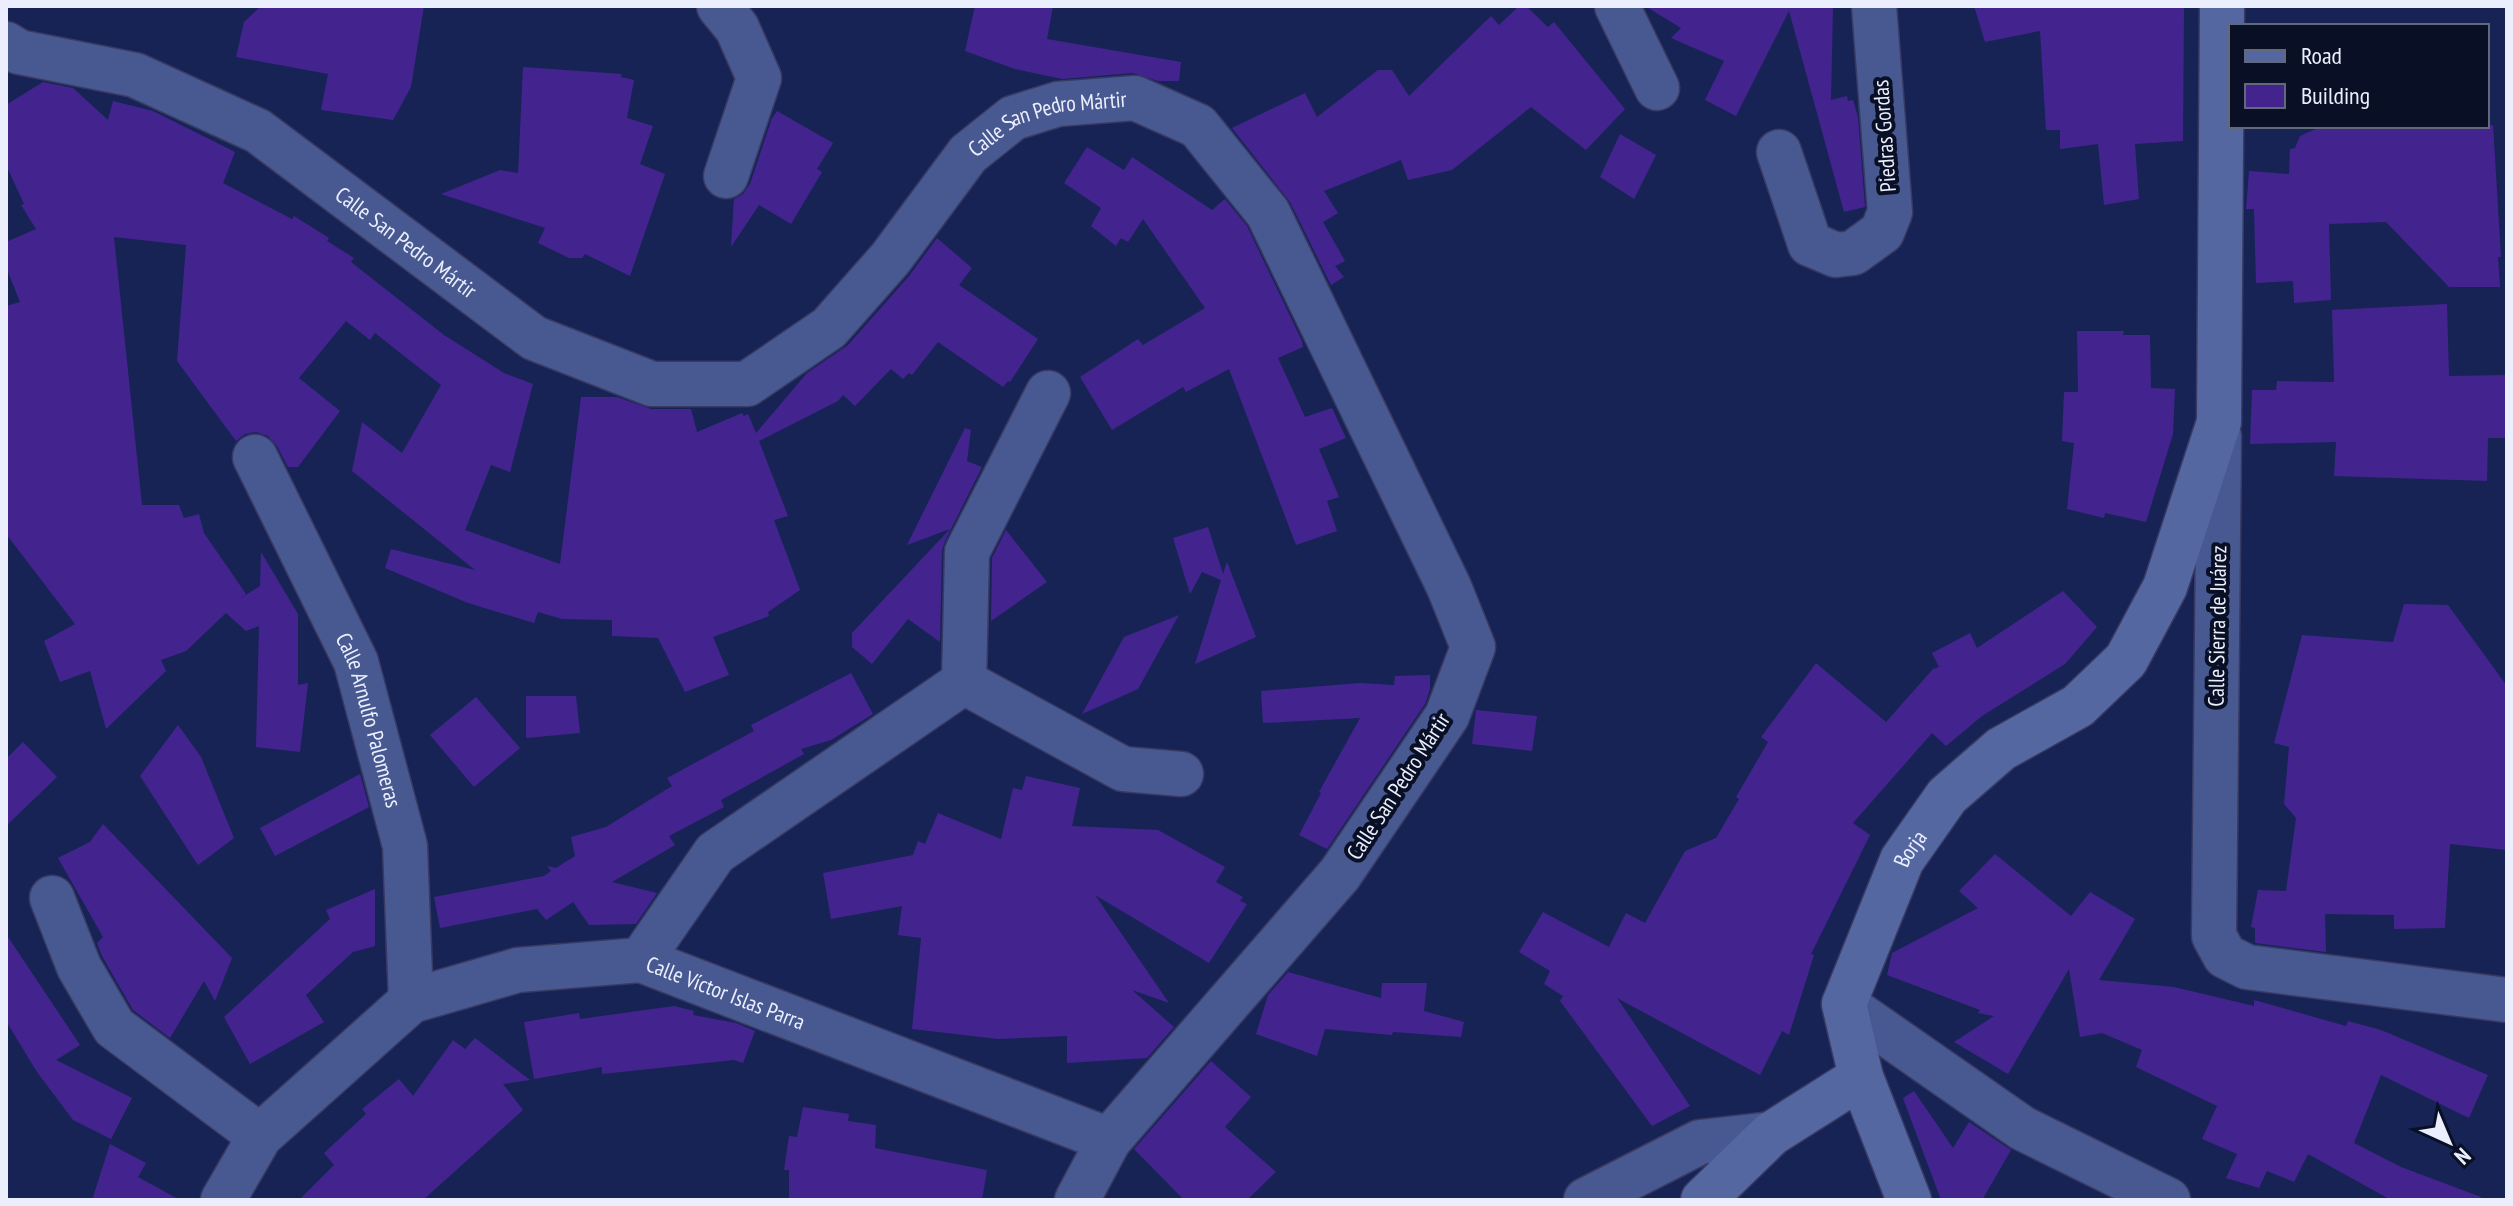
<svg xmlns="http://www.w3.org/2000/svg" width="2513" height="1206" font-family="'PT Sans Narrow',sans-serif">
<rect width="100%" height="100%" fill="#172355"/>
<!-- building -->
<g fill="#43248f">
<polygon points="261,6 424,6 411,87 393,120 321,110 328,74 236,57 244,22"/>
<polygon points="975,6 1053,6 1047,39 1181,62 1179,81 1158,81 1133,73 1062,79 1015,69 965,51"/>
<polygon points="1519,6 1526,6 1548,27 1554,22 1625,109 1586,150 1531,107 1452,170 1408,180 1401,160 1324,191 1338,213 1323,222 1345,261 1335,266 1344,277 1331,285 1290,202 1232,128 1305,93 1317,117 1378,70 1392,70 1409,96 1491,16 1499,25"/>
<polygon points="1645,6 1833,6 1831,100 1847,96 1848,101 1853,100 1858,117 1865,207 1844,212 1789,11 1736,116 1705,100 1724,61 1671,38 1681,28"/>
<polygon points="1974,6 2184,6 2183,141 2135,144 2139,199 2104,205 2098,144 2060,149 2060,130 2046,130 2040,31 1985,42"/>
<polygon points="523,67 622,74 621,77 634,80 627,118 653,126 640,164 665,174 630,276 585,254 582,258 569,258 538,243 545,228 441,194 500,170 518,173"/>
<polygon points="43,82 73,88 108,120 113,101 153,111 235,152 223,183 292,219 294,216 329,238 327,241 354,258 351,262 444,335 504,373 533,384 510,472 491,465 465,530 560,564 581,397 617,397 651,409 691,409 697,432 742,413 744,416 748,414 756,433 807,373 848,345 909,276 937,238 972,268 959,285 1038,339 1010,382 1008,381 1003,387 938,342 912,375 909,373 903,379 891,369 855,406 843,395 838,401 759,441 788,516 774,520 800,590 768,612 769,616 713,637 729,675 685,692 658,638 612,636 612,620 562,619 538,612 534,623 468,603 385,568 391,549 475,570 352,471 362,422 402,453 441,385 375,333 370,340 346,321 299,378 340,411 298,467 288,467 277,446 268,436 256,432 245,434 236,441 177,361 186,245 114,237 142,505 179,505 184,518 199,514 204,533 246,594 241,598 260,586 261,552 298,614 298,685 308,683 300,752 256,747 259,626 246,631 226,613 186,651 161,660 166,671 106,729 90,671 60,682 44,641 75,624 6,534 6,306 20,302 6,267 6,242 36,229 21,205 24,204 6,165 6,105"/>
<polygon points="777,111 833,143 817,169 822,172 791,224 759,205 731,247 734,199 743,194 750,184 772,118"/>
<polygon points="2493,125 2501,257 2498,257 2500,287 2449,287 2386,222 2329,224 2331,300 2294,303 2293,281 2256,283 2254,209 2246,209 2249,171 2289,174 2290,149 2295,148 2300,136 2322,126 2377,126 2377,129"/>
<polygon points="1620,134 1656,155 1634,199 1600,177"/>
<polygon points="1087,147 1124,170 1132,157 1212,210 1225,199 1247,226 1302,341 1303,347 1278,358 1305,417 1332,408 1346,438 1319,449 1339,497 1327,501 1337,531 1296,545 1229,369 1186,392 1183,387 1112,430 1080,377 1138,339 1143,345 1205,308 1143,219 1128,242 1121,238 1116,246 1091,226 1101,208 1064,183"/>
<polygon points="2447,304 2449,376 2507,375 2507,438 2488,438 2487,481 2334,476 2336,442 2250,444 2252,390 2276,390 2277,381 2334,382 2332,310"/>
<polygon points="2077,331 2124,331 2123,335 2150,335 2151,388 2175,389 2173,434 2146,522 2105,513 2104,518 2067,509 2074,443 2062,441 2064,392 2078,392"/>
<polygon points="965,428 971,430 967,461 982,467 945,541 942,551 940,642 908,619 872,664 852,647 852,633 950,529 907,545"/>
<polygon points="1208,527 1223,574 1227,562 1256,637 1195,664 1221,580 1202,572 1190,594 1173,538"/>
<polygon points="1006,530 1047,582 991,621 992,558"/>
<polygon points="2063,591 2097,627 2065,664 1982,716 1946,746 1932,733 1853,823 1870,835 1811,954 1814,955 1789,1035 1782,1031 1760,1075 1617,998 1690,1106 1652,1126 1560,1001 1563,996 1544,984 1550,971 1519,952 1543,912 1609,947 1626,913 1645,923 1685,851 1716,838 1739,799 1736,797 1768,742 1761,737 1816,663 1886,722 1933,669 1939,667 1932,653 1970,633 1977,648"/>
<polygon points="2404,604 2448,605 2507,686 2507,850 2450,844 2445,928 2394,929 2394,915 2325,914 2326,952 2255,943 2255,928 2251,927 2258,890 2286,891 2296,818 2284,804 2289,747 2274,743 2302,635 2393,642"/>
<polygon points="1179,615 1138,689 1082,714 1124,637"/>
<polygon points="851,673 873,714 831,740 801,749 804,754 721,800 724,807 669,836 675,845 612,882 657,893 636,924 589,925 573,902 546,920 537,909 440,928 434,897 544,876 551,871 547,866 556,868 575,856 571,837 606,827 672,786 667,778 754,731 751,725"/>
<polygon points="1430,675 1430,689 1425,704 1327,849 1299,835 1321,793 1319,792 1360,718 1263,723 1261,691 1360,683 1394,685 1395,676"/>
<polygon points="526,696 576,696 580,733 526,738"/>
<polygon points="476,697 520,748 474,787 430,735"/>
<polygon points="1476,710 1537,716 1532,751 1472,744"/>
<polygon points="178,725 201,757 234,838 198,865 140,776"/>
<polygon points="23,742 57,777 6,826 6,759"/>
<polygon points="360,774 369,807 275,856 260,828"/>
<polygon points="1026,776 1080,788 1072,826 1158,830 1225,867 1216,882 1243,897 1240,901 1247,904 1209,963 1095,895 1169,1003 1132,990 1174,1027 1147,1058 1067,1063 1067,1036 998,1039 912,1029 921,938 898,935 902,906 831,919 823,873 913,855 918,841 925,844 938,813 1001,839 1013,788 1022,790"/>
<polygon points="103,824 232,958 215,1001 204,981 170,1038 133,1010 102,956 97,943 103,937 58,858 90,842"/>
<polygon points="1995,854 2071,916 2090,892 2135,919 2099,980 2174,987 2254,1006 2254,1000 2346,1026 2348,1021 2381,1030 2488,1075 2469,1118 2381,1075 2354,1143 2401,1167 2481,1197 2480,1200 2391,1200 2308,1154 2294,1182 2267,1171 2259,1188 2226,1178 2237,1154 2202,1139 2217,1106 2136,1067 2142,1050 2102,1033 2080,1037 2069,969 2008,1074 1954,1042 1994,1016 1978,1013 1980,1010 1887,975 1892,953 1978,908 1959,891"/>
<polygon points="375,889 375,946 353,952 306,995 324,1022 250,1064 224,1017 330,919 326,910"/>
<polygon points="6,934 80,1045 56,1060 132,1098 111,1139 73,1120 37,1072 6,1021"/>
<polygon points="1288,972 1381,998 1382,983 1427,983 1424,1011 1464,1022 1461,1037 1393,1032 1392,1035 1325,1029 1317,1056 1256,1034 1268,995"/>
<polygon points="674,1006 694,1011 693,1015 736,1023 755,1031 743,1063 734,1060 602,1074 602,1067 534,1079 524,1022 579,1013 580,1019"/>
<polygon points="475,1038 530,1080 503,1084 523,1110 423,1200 299,1200 334,1165 324,1153 366,1114 362,1109 399,1079 413,1096 453,1040 465,1049"/>
<polygon points="1211,1061 1251,1097 1225,1127 1276,1172 1247,1200 1184,1200 1134,1149"/>
<polygon points="1914,1091 1953,1148 1969,1122 2011,1150 1982,1200 1941,1200 1903,1098"/>
<polygon points="803,1107 849,1114 848,1121 876,1125 875,1148 987,1170 982,1200 789,1200 789,1170 784,1170 789,1136 797,1137"/>
<polygon points="110,1144 146,1163 138,1177 180,1200 92,1200"/>
</g>
<g fill="none" stroke-linecap="round" stroke-linejoin="round">
<defs>
<g id="street">
<polyline points="719,6 737,28 759,78 726,176"/>
<polyline points="1617,6 1657,88"/>
<path id="s1" d="M6 44 19 52 135 75 258 131 534 338 652 384H747L829 328 890 259 968 154 1013 118 1058 104 1135 98 1198 126 1268 213 1449 587 1473 647 1447 716 1340 874 1109 1140 1077 1200"/>
<polyline points="1779,152 1810,244 1836,255 1853,253 1882,232 1890,212 1874,6"/>
<polyline points="2219,436 2214,936 2225,956 2247,967 2507,1000"/>
<path id="s2" d="M255 457 356 662 405 846 411 1001"/>
<polyline points="964,682 1123,769 1181,774"/>
<polyline points="52,898 79,967 114,1027 260,1136"/>
<polyline points="641,960 715,853 964,682 967,552 1048,393"/>
<polyline points="1844,1004 2022,1128 2168,1200"/>
<path id="s3" d="M223 1200 260 1136 411 1001 518 970 641 960 1109 1140"/>
<polyline points="1586,1200 1700,1142 1771,1134"/>
</g>
<g id="secondary">
<polyline points="1703,1200 1771,1134 1861,1077"/>
<path id="s4" d="M1909 1200 1861 1077 1844 1004 1902 860 1947 796 2001 749 2078 706 2126 660 2165 587 2219 422 2222 6"/>
</g>
</defs>
<!-- street casing -->
<use href="#street" stroke="#383a63" stroke-width="47"/>
<!-- secondary casing -->
<use href="#secondary" stroke="#383a63" stroke-width="47"/>
<!-- street -->
<use href="#street" stroke="#485991" stroke-width="44"/>
<!-- secondary -->
<use href="#secondary" stroke="#5567a0" stroke-width="44"/>
</g>
<g text-anchor="middle" stroke-width="8" stroke-linejoin="round" paint-order="stroke">
<!-- street labels -->
<g font-size="22" fill="#ebeffd" stroke="#090f25">
<text dy="8" stroke="none"><textPath href="#s1" startOffset="1246">Calle San Pedro Mártir</textPath></text>
<text transform="translate(1884 136) rotate(-94)" y="8">Piedras Gordas</text>
<text dy="8" stroke="none"><textPath href="#s1" startOffset="454">Calle San Pedro Mártir</textPath></text>
<text transform="translate(2217 626) rotate(-89)" y="8">Calle Sierra de Juárez</text>
<text dy="8" stroke="none"><textPath href="#s2" startOffset="288">Calle Arnulfo Palomeras</textPath></text>
<text transform="translate(1398 786) rotate(-57)" y="8">Calle San Pedro Mártir</text>
<text dy="8" stroke="none"><textPath href="#s4" startOffset="376">Borja</textPath></text>
<text dy="8" stroke="none"><textPath href="#s3" startOffset="602">Calle Víctor Islas Parra</textPath></text>
</g>
</g>
<!-- border -->
<rect width="2513" height="1206" fill="none" stroke="#ebeffd" stroke-width="16"/>
<!-- legend -->
<rect x="2229" y="24" width="260" height="104" fill="#090f25" stroke="#63697b" stroke-width="2"/>
<rect x="2245" y="50" width="40" height="12" fill="#5567a0" stroke="#63697b" stroke-width="2"/>
<text x="2301" y="64" font-size="24" fill="#ebeffd">Road</text>
<rect x="2245" y="84" width="40" height="24" fill="#43248f" stroke="#63697b" stroke-width="2"/>
<text x="2301" y="104" font-size="24" fill="#ebeffd">Building</text>
<!-- north arrow -->
<g transform="translate(2449 1142) rotate(136)" stroke="#090f25" stroke-width="6" paint-order="stroke">
<path d="M0-6L14 30L0 20L-14 30Z" fill="#ebeffd"/>
<text y="-12" font-size="22" font-weight="bold" text-anchor="middle" fill="#ebeffd">N</text>
</g>
</svg>
